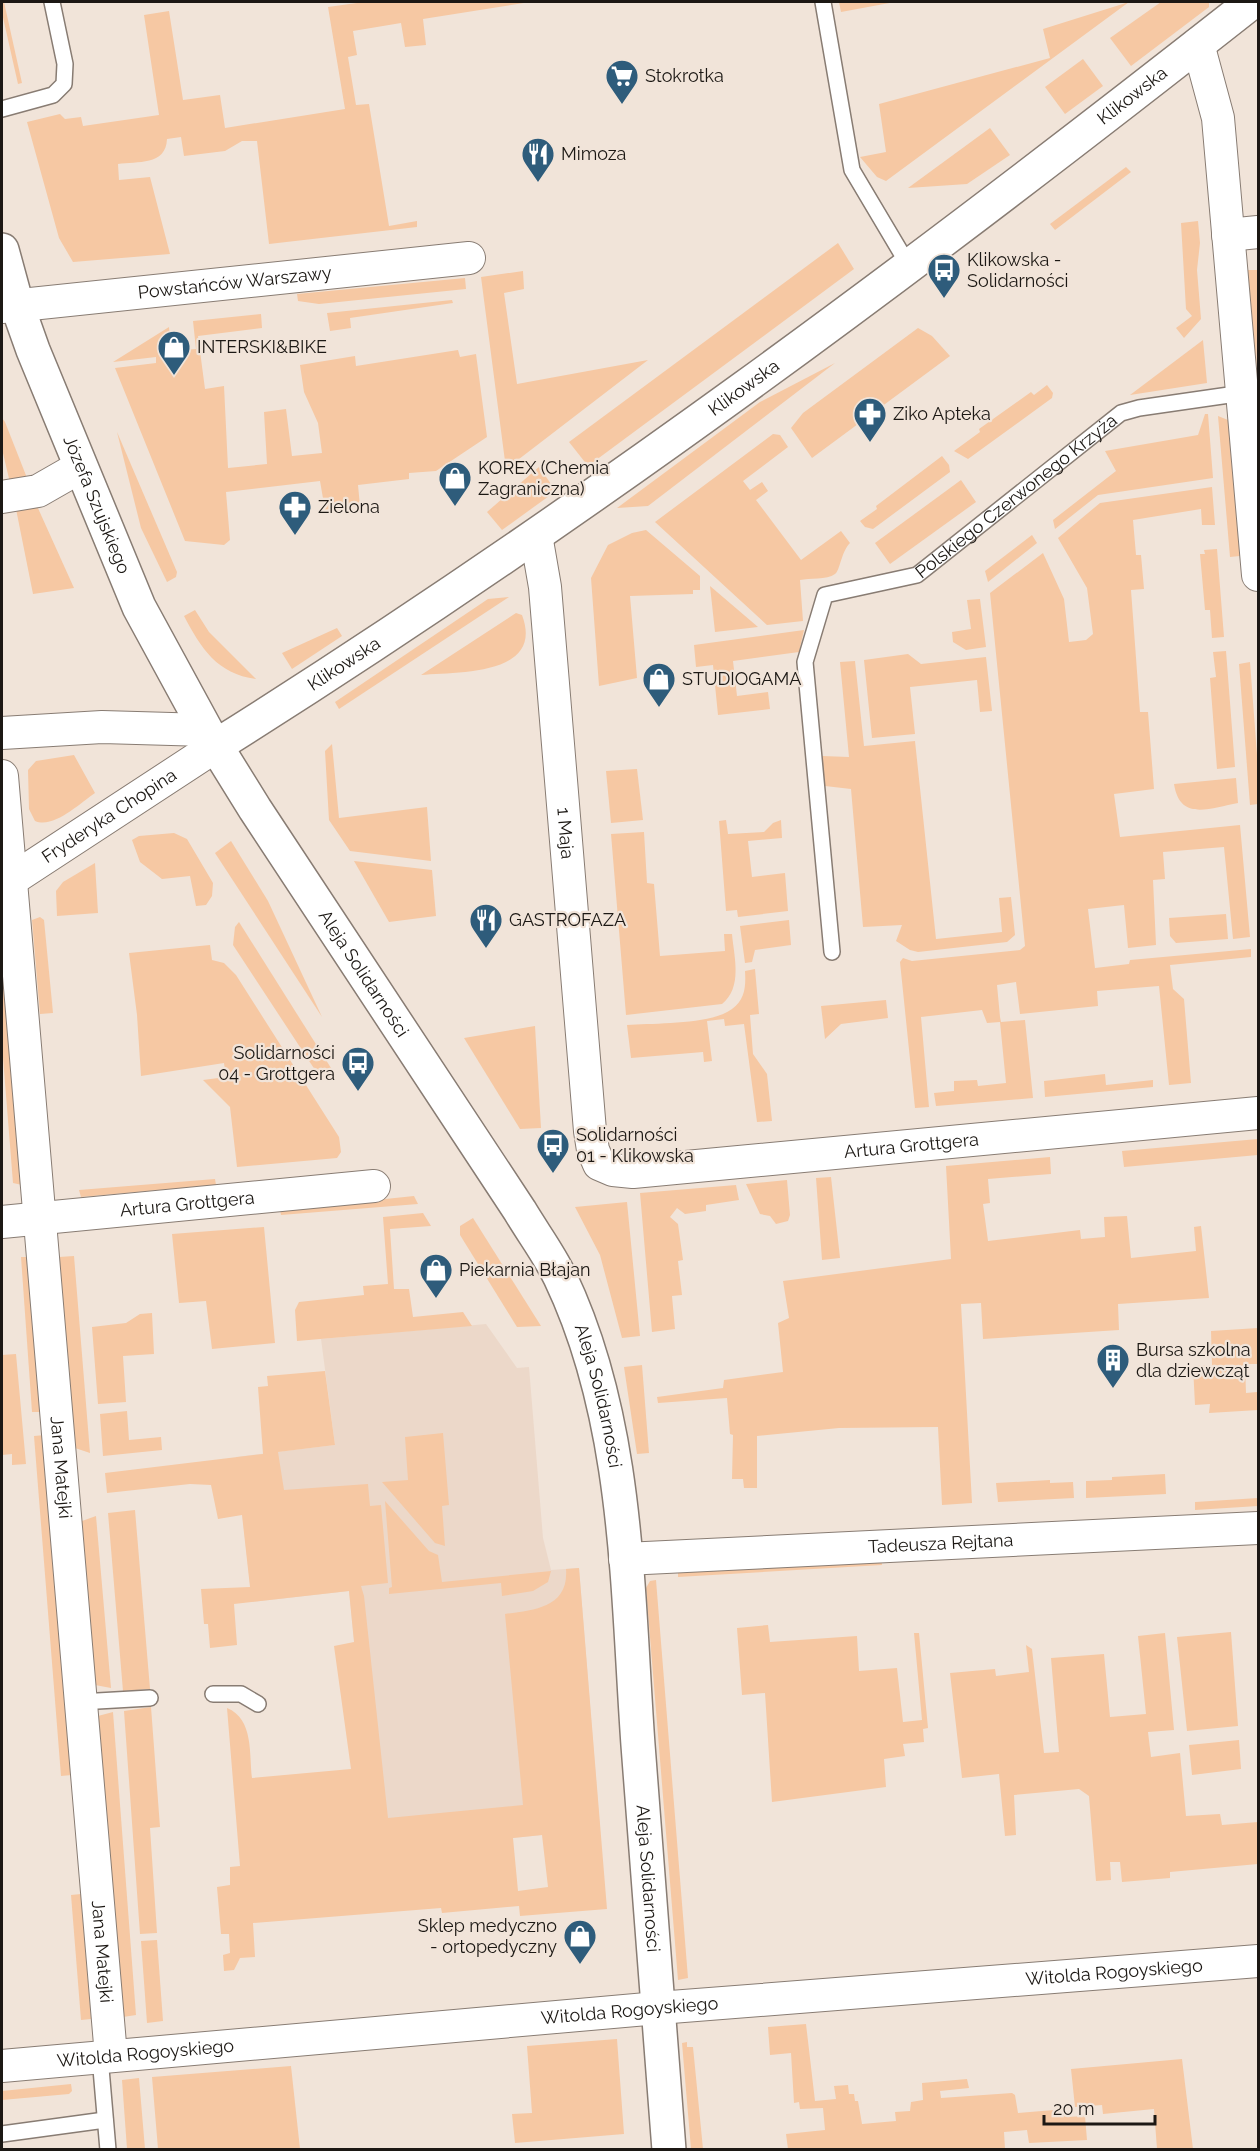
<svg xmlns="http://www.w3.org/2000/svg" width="1260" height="2151" font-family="Raleway,sans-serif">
<rect width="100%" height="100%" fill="#f1e4d9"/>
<!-- built -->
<polygon fill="#ecd8c9" points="486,1324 517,1368 529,1367 543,1538 551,1570 579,1568 600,1829 376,1852 349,1591 252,1602 236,1457 335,1445 321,1339"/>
<!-- green -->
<g fill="#f6c8a3" fill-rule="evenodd">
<polygon points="2,2 4,2 22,83 18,84 2,13"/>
<path d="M364 2H530L423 19 426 45 405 47 401 23 353 31 357 55 348 57 356 105 369 104 389 226 417 221V227L269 244 257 141H242L225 151 184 156 181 137 167 139C166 166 137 161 118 164L119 180 150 177 170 254 73 262 59 238 27 122 60 114 65 119 81 117 83 126 159 115 144 15 169 11 183 100 220 95 225 128 345 109 328 7Z"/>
<polygon points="839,2 895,2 841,12"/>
<polygon points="1129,2 886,181 877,177 860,157 886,152 879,104 1050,58 1043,29"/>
<polygon points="1161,2 1209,2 1209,7 1131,66 1110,38"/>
<polygon points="1083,59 1103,86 1065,114 1045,87"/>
<polygon points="990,128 1010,155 967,184 908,188"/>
<polygon points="1126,167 1131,172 1055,230 1050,224"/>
<polygon points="1198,221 1200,243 1197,270 1201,319 1184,338 1176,328 1192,316 1186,309 1181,223"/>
<polygon points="838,243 854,269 588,466 569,442"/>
<polygon points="1246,270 1258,270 1256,390"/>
<polygon points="523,271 524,289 504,293 517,384 648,360 506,469 481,277"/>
<polygon points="465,278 466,289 319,304 298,301 297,294"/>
<polygon points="452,300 453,303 350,318 351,328 330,331 327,313"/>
<polygon points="261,314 262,328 198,336 205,389 224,386 228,468 267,464 264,412 286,409 292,456 322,453 318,423 304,392 300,365 355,356 356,366 458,350 460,357 476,354 487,437 436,471 409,473 409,479 358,485 360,506 325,510 320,481 226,492 230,540 224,545 185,541 115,368 156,363 156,357 113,362 169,327 171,351 196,349 193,321"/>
<polygon points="918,328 932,336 950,356 812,458 791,428 803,413"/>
<polygon points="1203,340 1207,383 1130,395"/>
<polygon points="835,363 648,506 617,508 760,402"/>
<polygon points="1047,385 1053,393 1052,398 968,459 954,451 980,432 979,429 1031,392 1034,395"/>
<polygon points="1205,414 1208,414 1213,478 1098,495 1055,529 1053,520 1116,471 1105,451 1198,435"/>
<polygon points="1218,416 1228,420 1240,556 1230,557"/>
<polygon points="2,418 5,422 29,483 11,487 2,449"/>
<polygon points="117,432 177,572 176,577 167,582 141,528"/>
<path d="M773 434 780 435 788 447 743 481 750 490 762 482 768 491 756 500 801 560 841 531 850 543C841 552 840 571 835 574 827 580 809 578 800 580L803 621 767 625 655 522Z"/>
<polygon points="942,456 949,465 950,472 873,529 865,527 860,521 877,509 876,506"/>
<polygon points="539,467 556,491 502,530 487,512"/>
<polygon points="961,480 976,502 890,564 875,543"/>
<polygon points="1212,487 1215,525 1202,525 1201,509 1133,520 1136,555 1141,555 1144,589 1131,590 1140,712 1148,712 1154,789 1114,794 1120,837 1240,825 1250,937 1233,939 1224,847 1163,852 1165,879 1153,880 1156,945 1128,948 1124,905 1088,909 1095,968 1129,964 1130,960 1251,949 1251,957 1170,965 1173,989 1184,999 1191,1083 1169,1085 1159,986 1097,991 1098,1006 1020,1014 1016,982 997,985 1000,1017 1001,1022 1025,1020 1033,1098 936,1106 934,1093 954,1091 954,1081 977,1080 978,1086 1006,1083 1000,1022 987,1023 982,1010 921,1017 929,1107 915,1108 900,962 903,958 912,961 1020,950 1025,946 990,593 1043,553 1064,599 1069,642 1086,640 1093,634 1087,588 1058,538 1100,503"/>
<polygon points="37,506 74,588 33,594 16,509"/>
<polygon points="646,530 700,576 700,590 693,590 693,594 630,596 637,678 599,686 591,578 608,545 632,533"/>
<polygon points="1032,535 1037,543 988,582 985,571"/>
<polygon points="1217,549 1224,637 1212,638 1210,610 1205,610 1200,554 1205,554 1204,550"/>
<polygon points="710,586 758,627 715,632"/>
<polygon points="509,597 339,709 335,702 488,599"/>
<polygon points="980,599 986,647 966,650 953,642 952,632 971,629 967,600"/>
<path d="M195 610 209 632 256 679C217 674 201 648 184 616Z"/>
<path d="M516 613 522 615C545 676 457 672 421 675Z"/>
<polygon points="337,628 342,636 292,669 282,653"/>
<polygon points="804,630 799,652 733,661 737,696 768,692 770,709 718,715 713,665 696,667 694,645"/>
<polygon points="1226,651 1235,767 1217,769 1210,678 1216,677 1213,652"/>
<polygon points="908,654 921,664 986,657 992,711 980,712 977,680 910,687 915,734 872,738 864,660"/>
<polygon points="855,661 864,746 915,741 936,939 1002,932 999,898 1011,897 1015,935 1007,942 918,952 910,950 896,941 902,925 863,927 851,789 825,786 822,756 849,757 840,662"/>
<polygon points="1250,662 1258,768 1258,804 1250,805 1239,664"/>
<polygon points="332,744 339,818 427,807 431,861 350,851 329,820 325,751"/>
<path d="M74 755 95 793C80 803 54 829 35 821L29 809 28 770 36 761Z"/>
<polygon points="637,769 643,820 611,823 606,771"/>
<path d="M1236 778 1238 803C1210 808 1180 822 1174 784Z"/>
<polygon points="726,820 728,834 764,832 773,823 781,820 782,838 748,841 752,877 785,873 788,911 738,917 737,910 726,911 719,821"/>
<path d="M644 832 647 883 654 884 660 956 725 951 724 934H732C734 957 743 987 722 1004L626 1015 611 834Z"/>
<polygon points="174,833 187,839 213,883 212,896 206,905 196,906 190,876 162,879 140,862 132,840 139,836"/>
<polygon points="231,841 268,901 322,1017 215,853"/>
<polygon points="354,861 432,870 436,916 389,922"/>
<polygon points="95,863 98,913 57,916 56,891 63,882"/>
<polygon points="1226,914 1228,939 1176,943 1170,936 1169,918"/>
<polygon points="40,917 44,920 53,1013 40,1014 32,920"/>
<polygon points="789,920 791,945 755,950 752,962 745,963 740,926"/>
<polygon points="239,922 331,1068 319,1076 233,945 235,927"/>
<polygon points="210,945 212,960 224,963 236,975 339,1137 341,1152 337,1158 237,1167 230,1107 203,1080 226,1077 224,1063 141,1076 137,1015 129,953"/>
<polygon points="2,968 3,970 22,1185 13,1183 2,1045"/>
<path d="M755 969 759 1014 750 1015 753 1054 767 1074 772 1121 757 1122 744 1024 725 1026 724 1019 707 1021 712 1061 704 1062 703 1052 631 1058 627 1025C654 1023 711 1025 732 1009 745 1000 746 986 745 971Z"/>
<polygon points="886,1000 888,1018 841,1024 825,1039 821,1006"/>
<polygon points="535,1026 541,1128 520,1129 464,1038"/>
<polygon points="1105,1074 1106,1085 1153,1080 1153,1087 1045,1097 1044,1081"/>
<polygon points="1258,1139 1258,1155 1124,1167 1122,1151"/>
<polygon points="1050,1157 1051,1174 988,1179 990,1203 983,1204 988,1241 1080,1230 1081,1239 1105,1237 1104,1217 1127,1216 1131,1258 1196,1251 1194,1227 1201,1226 1209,1298 1118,1304 1119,1330 983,1339 981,1303 961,1304 972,1503 942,1505 938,1427 839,1428 757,1436 757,1488 744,1488 743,1479 732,1479 733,1435 730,1434 727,1398 658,1403 657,1397 723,1388 724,1380 783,1372 778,1323 789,1318 783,1281 951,1259 946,1166"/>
<polygon points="831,1177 840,1258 822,1260 816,1178"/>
<polygon points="215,1179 216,1185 81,1197 79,1190"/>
<polygon points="787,1180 790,1215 788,1221 776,1224 770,1216 760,1214 746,1184"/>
<polygon points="736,1185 739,1200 706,1205 706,1211 685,1214 677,1208 670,1217 678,1224 683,1260 678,1261 682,1295 672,1296 675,1329 652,1332 640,1193"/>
<polygon points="414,1196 418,1204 281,1215 280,1210"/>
<polygon points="627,1202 640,1336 622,1338 600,1255 575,1207"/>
<polygon points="423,1213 431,1226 390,1229 394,1289 409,1289 413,1317 463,1312 472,1326 297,1341 295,1310 299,1302 364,1295 363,1286 388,1284 383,1217"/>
<polygon points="473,1218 541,1326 517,1327 460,1235 460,1226"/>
<polygon points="264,1227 275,1343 212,1349 206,1301 179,1303 172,1234"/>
<polygon points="74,1256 90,1453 75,1448 59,1257"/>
<polygon points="21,1257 31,1257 43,1412 32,1412"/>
<polygon points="152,1313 154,1354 123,1356 126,1402 98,1404 92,1327 126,1323 140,1314"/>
<polygon points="1258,1328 1258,1364 1245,1364 1246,1393 1257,1392 1258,1410 1209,1413 1210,1404 1195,1405 1193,1366 1212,1365 1211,1331"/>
<polygon points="16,1354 26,1464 12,1465 12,1454 2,1455 2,1355"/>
<polygon points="642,1365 649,1453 637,1454 624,1367"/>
<path d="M325 1371 335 1445 278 1452 284 1490 368 1484 370 1506 381 1505 388 1583 361 1586 364 1596 388 1818 523 1805 505 1614C533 1610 569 1608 566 1569L579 1568 607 1909 520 1916 519 1906 442 1913 441 1908 253 1923 255 1957 240 1958 234 1970 224 1971 223 1955 230 1953 229 1934H221L217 1887 230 1885V1867L240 1866 227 1708C254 1719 249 1754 252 1778L351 1769 334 1646 354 1642 349 1591 234 1604 237 1645 210 1648 208 1624H204L201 1589 250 1587 242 1515 218 1519 211 1485 190 1484 107 1493 105 1473 263 1454 258 1387 268 1386 267 1376ZM542 1835 548 1887 518 1891 513 1838Z"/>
<polygon points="127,1411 129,1440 161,1437 162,1450 103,1456 100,1414"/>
<polygon points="443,1433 449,1505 442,1506 445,1546 435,1543 382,1482 408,1480 405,1437"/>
<polygon points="45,1435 72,1775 61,1776 34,1436"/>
<polygon points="1165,1474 1166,1494 1086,1498 1086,1481 1112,1480 1112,1477"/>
<polygon points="1050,1480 1050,1483 1073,1482 1074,1498 998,1502 996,1483"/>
<polygon points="1258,1498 1258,1506 1195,1510 1195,1502"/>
<polygon points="385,1501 429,1551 438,1555 442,1582 551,1571 548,1582 533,1591 502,1596 501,1583 389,1594 389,1588 392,1587"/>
<polygon points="135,1510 150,1689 123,1691 108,1513"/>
<polygon points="96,1516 111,1688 95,1685 82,1521"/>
<polygon points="881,1555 882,1565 678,1577 678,1568"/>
<polygon points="656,1580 688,1978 678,1980 646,1588 650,1581"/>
<polygon points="768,1625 770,1642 857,1636 859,1671 897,1668 903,1722 922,1720 914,1633 919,1633 928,1728 923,1729 924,1742 903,1744 905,1756 884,1759 886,1787 772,1802 765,1693 742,1695 737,1628"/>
<polygon points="1231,1632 1238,1726 1187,1731 1177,1637"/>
<polygon points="1165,1633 1174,1730 1148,1732 1151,1757 1180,1753 1186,1816 1220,1814 1222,1825 1258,1822 1258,1864 1170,1872 1170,1878 1122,1882 1120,1862 1110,1862 1111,1880 1096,1881 1089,1796 1079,1789 1014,1795 1016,1835 1005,1836 999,1774 962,1778 950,1673 995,1669 996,1676 1029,1672 1026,1645 1032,1649 1044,1753 1059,1752 1051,1658 1104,1654 1110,1717 1146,1714 1138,1636"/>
<polygon points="151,1707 160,1827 150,1828 157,1933 140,1934 124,1711"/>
<polygon points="113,1712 136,2015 123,2017 119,1992 98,1716"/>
<polygon points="1239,1740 1241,1769 1192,1775 1189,1745"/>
<polygon points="81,1894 91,2019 81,2020 71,1895"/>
<polygon points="157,1940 163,2021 147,2023 141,1941"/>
<polygon points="806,2024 815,2101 836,2099 834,2086 848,2085 849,2094 854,2094 855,2101 858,2101 862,2124 896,2121 895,2112 910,2111 911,2102 923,2100 922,2083 967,2079 969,2088 940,2091 941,2098 1012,2093 1015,2095 1018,2113 1066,2109 1067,2117 1085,2116 1087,2140 1029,2143 1027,2130 1004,2132 1005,2149 788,2149 786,2134 825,2130 823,2108 800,2109 799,2102 794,2103 791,2053 770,2055 768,2027"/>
<polygon points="617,2039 624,2134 515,2143 512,2114 532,2113 527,2046"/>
<polygon points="687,2042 687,2047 693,2047 703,2149 691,2149 682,2043"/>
<polygon points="1182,2059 1193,2149 1157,2149 1154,2109 1103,2114 1102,2105 1075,2107 1071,2069"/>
<polygon points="291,2066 300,2149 158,2149 152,2077"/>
<polygon points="139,2078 145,2149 127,2149 122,2080"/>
<polygon points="71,2084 72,2091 69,2094 2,2100 2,2091"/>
</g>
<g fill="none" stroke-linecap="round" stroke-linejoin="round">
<defs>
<g id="service">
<polyline points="823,2 852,170 909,266"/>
<polyline points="2,109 53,95 64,84 65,64 52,2"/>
<path id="s1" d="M832 952 805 662 825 595 917 575 1121 413 1139 408 1243 393"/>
<polyline points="213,1694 241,1694 258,1704"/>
<polyline points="80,1702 150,1698"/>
<polyline points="100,2057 108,2150"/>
<polyline points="2,2134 105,2120"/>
</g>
<g id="minor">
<polyline points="1198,44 1218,118 1258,575"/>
<polyline points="1228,235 1258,232"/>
<path id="s2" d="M2 307 469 258"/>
<polyline points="2,497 38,491 80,467"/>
<path id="s3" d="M536 535 545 587 590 1131 593 1150 599 1164 613 1170 633 1172 1258 1113"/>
<polyline points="2,733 102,727 206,730"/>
<path id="s4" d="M2 776 111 2056"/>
<path id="s5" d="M2 886 216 746"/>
<path id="s6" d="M2 1222 374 1186"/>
<path id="s7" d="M625 1559 1258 1528"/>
<path id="s8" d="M2 2066 658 2008 1258 1961"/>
</g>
<g id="tertiary">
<path id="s9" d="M2 250 17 305 33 350 139 607 206 730 255 809 520 1211C533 1233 549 1254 560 1277 629 1421 627 1590 638 1745 648 1880 658 2015 669 2150"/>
<path id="s10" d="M216 746C576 520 918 265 1252 2"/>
</g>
</defs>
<!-- service casing -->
<use href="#service" stroke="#887c73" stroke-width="18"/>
<!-- minor casing -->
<use href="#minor" stroke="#887c73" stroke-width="34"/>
<!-- tertiary casing -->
<use href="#tertiary" stroke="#887c73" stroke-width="36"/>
<!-- service -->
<use href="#service" stroke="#fff" stroke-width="15"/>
<!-- minor -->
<use href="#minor" stroke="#fff" stroke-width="32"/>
<!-- tertiary -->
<use href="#tertiary" stroke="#fff" stroke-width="33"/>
</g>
<!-- icons -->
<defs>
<symbol id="supermarket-pin" viewBox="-11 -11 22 30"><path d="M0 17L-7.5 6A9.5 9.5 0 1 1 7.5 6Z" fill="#2e5c7b" stroke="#f1e4d9"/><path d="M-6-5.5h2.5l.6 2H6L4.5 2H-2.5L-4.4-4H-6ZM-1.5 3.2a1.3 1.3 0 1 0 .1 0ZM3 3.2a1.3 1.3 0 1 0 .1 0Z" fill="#fff"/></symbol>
<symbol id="restaurant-pin" viewBox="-11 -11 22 30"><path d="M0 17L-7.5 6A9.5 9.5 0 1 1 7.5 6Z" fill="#2e5c7b" stroke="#f1e4d9"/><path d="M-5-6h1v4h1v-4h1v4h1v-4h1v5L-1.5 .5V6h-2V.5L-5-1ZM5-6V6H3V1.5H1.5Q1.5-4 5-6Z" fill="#fff"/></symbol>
<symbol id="bus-pin" viewBox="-11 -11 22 30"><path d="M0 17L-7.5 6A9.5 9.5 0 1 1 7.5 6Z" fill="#2e5c7b" stroke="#f1e4d9"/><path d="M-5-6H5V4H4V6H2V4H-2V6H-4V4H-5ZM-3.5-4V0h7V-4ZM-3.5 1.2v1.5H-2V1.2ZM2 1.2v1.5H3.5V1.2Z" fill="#fff"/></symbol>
<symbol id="shop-pin" viewBox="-11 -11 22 30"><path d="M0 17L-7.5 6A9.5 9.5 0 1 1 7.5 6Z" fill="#2e5c7b" stroke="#f1e4d9"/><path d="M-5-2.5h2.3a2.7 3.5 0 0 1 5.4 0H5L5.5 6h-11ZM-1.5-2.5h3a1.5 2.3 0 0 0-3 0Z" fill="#fff"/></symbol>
<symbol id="pharmacy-pin" viewBox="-11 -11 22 30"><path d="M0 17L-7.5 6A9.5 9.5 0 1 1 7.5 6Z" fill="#2e5c7b" stroke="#f1e4d9"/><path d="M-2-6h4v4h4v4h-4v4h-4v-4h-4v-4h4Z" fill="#fff"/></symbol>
<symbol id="building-pin" viewBox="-11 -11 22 30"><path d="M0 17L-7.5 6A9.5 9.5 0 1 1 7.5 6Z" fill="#2e5c7b" stroke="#f1e4d9"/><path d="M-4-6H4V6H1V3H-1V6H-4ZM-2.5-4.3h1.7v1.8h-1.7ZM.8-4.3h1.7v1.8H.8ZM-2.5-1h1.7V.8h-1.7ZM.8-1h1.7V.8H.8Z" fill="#fff"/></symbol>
</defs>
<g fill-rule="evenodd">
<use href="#supermarket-pin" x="603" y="57" width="38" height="52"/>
<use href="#restaurant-pin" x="519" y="135" width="38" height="52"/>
<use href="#bus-pin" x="925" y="251" width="38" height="52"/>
<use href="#shop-pin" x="155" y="328" width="38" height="52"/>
<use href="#pharmacy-pin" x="851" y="395" width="38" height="52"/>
<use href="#shop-pin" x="436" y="459" width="38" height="52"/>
<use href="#pharmacy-pin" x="276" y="488" width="38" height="52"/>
<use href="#shop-pin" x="640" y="660" width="38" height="52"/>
<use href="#restaurant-pin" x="467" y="901" width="38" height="52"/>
<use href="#bus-pin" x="339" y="1044" width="38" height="52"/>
<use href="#bus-pin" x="534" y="1126" width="38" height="52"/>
<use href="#shop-pin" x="417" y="1251" width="38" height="52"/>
<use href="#building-pin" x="1094" y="1341" width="38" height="52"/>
<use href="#shop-pin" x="561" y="1917" width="38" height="52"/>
</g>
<g text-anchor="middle" stroke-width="4.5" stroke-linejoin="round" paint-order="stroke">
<!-- poi labels -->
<g font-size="18" fill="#1c1814" stroke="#f1e4d9" text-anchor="start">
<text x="645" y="82">Stokrotka</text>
<text x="561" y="160">Mimoza</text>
<text x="967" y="266">Klikowska -<tspan x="967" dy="21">Solidarności</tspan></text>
<text x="197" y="353">INTERSKI&amp;BIKE</text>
<text x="893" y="420">Ziko Apteka</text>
<text x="478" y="474">KOREX (Chemia<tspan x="478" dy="21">Zagraniczna)</tspan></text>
<text x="318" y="513">Zielona</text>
<text x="682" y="685">STUDIOGAMA</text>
<text x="509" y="926">GASTROFAZA</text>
<text x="335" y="1059" text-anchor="end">Solidarności<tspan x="335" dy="21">04 - Grottgera</tspan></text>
<text x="576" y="1141">Solidarności<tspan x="576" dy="21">01 - Klikowska</tspan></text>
<text x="459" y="1276">Piekarnia Błajan</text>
<text x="1136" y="1356">Bursa szkolna<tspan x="1136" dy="21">dla dziewcząt</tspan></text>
<text x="557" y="1932" text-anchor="end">Sklep medyczno<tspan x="557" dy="21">- ortopedyczny</tspan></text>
</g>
<!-- street labels -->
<g font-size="18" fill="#1c1814" stroke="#f1e4d9">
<text dy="6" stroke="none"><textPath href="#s10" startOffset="1124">Klikowska</textPath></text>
<text dy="6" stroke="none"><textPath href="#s2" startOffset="234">Powstańców Warszawy</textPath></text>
<text dy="6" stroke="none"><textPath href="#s10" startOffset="638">Klikowska</textPath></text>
<text dy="6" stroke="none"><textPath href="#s1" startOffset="582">Polskiego Czerwonego Krzyża</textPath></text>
<text dy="6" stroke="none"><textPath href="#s9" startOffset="272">Józefa Szujskiego</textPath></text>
<text dy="6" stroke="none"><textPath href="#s10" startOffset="152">Klikowska</textPath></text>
<text dy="6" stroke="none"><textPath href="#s5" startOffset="128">Fryderyka Chopina</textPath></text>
<text dy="6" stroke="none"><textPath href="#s3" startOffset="300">1 Maja</textPath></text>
<text dy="6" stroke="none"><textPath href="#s9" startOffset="813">Aleja Solidarności</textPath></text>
<text dy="6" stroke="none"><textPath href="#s3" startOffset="948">Artura Grottgera</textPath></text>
<text dy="6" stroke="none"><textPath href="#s6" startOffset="186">Artura Grottgera</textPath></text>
<text dy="6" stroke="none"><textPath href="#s9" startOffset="1300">Aleja Solidarności</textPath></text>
<text dy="6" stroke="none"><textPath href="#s4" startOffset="694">Jana Matejki</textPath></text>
<text dy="6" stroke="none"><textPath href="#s7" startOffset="316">Tadeusza Rejtana</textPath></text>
<text dy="6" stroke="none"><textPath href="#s9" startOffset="1786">Aleja Solidarności</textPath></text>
<text dy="6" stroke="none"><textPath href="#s4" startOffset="1180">Jana Matejki</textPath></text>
<text dy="6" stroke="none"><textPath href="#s8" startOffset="1116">Witolda Rogoyskiego</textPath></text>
<text dy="6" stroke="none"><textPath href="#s8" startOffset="630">Witolda Rogoyskiego</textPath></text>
<text dy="6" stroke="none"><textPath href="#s8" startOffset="144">Witolda Rogoyskiego</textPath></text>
</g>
</g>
<!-- border -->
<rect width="1260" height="2151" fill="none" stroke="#1c1814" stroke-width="6"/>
<!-- scale -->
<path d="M1044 2115v9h111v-9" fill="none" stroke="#1c1814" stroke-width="3"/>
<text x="1053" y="2115" font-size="18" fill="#1c1814" stroke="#f1e4d9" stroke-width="4.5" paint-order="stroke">20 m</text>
</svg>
